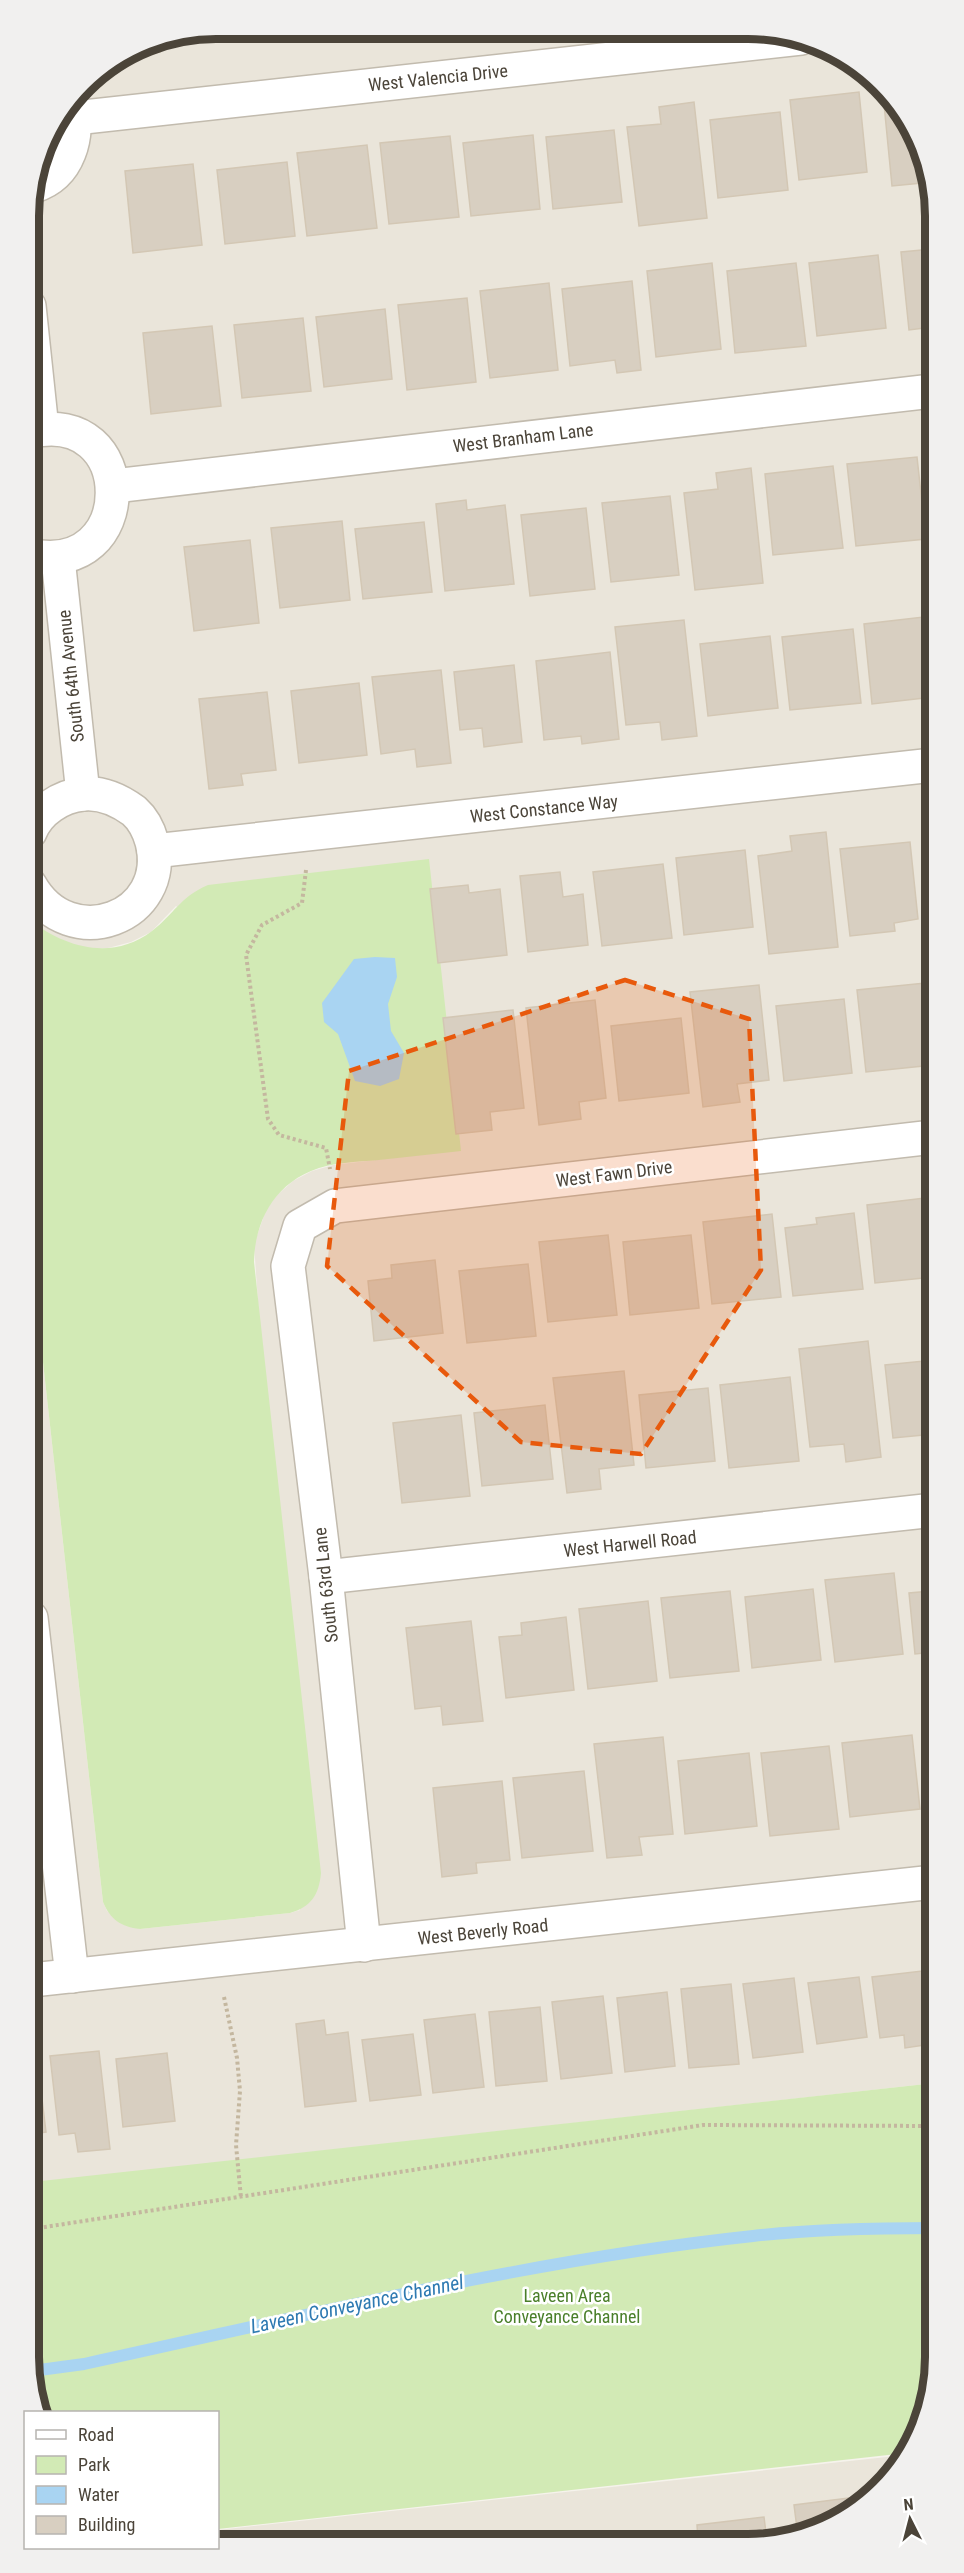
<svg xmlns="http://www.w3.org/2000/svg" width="964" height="2573" font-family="'Roboto Condensed',sans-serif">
<rect width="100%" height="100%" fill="#f6f3ec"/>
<!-- residential -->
<g fill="#eae5da">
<polygon points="216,29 785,32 841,53 880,83 911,123 932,179 935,2083 32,2183 31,1274 35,1290 103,1902 107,1911 140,1929 290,1913 300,1910 254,1244 266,1210 276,1196 293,1181 312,1171 333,1165 461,1150 176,906 151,932 131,942 108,948 90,949 73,945 56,939 30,920 29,204 48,133 92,75 145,43"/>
<polygon points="905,2455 889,2480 842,2519 785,2541 218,2541 218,2530"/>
</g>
<!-- green -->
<g fill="#d2eab5">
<path d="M429 859 461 1151C434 1154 407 1157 379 1160 357 1162 332 1162 311 1171 273 1187 255 1222 254 1262L321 1873C319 1895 311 1907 290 1913L140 1929C121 1927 110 1919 103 1902L35 1290 31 1274 30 920C65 948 113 961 152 931 174 914 180 897 208 885Z"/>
<polygon points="935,2083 935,2369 921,2428 906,2453 218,2529 218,2412 39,2412 32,2394 32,2182"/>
</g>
<!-- water -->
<polygon fill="#a9d4f2" points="375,957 395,958 397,977 388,1004 391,1031 404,1053 399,1079 380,1086 355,1081 338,1034 324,1022 322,1003 354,959"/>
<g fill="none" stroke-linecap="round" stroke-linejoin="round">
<!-- stream -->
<path stroke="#a9d4f2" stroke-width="12" d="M32 2371 84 2364C306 2316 527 2260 753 2236 813 2229 875 2228 935 2228"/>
</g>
<!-- building -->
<g fill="#d8cfc1" stroke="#d3c7b4" stroke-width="1.5">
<polygon points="159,40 160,52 127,56 145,43"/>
<polygon points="859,92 867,172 799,180 790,100"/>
<polygon points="694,102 707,218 639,226 627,127 661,124 659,107"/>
<polygon points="896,103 911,123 932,182 892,186 884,104"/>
<polygon points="780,112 788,190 718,198 710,120"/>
<polygon points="614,130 622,202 553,209 546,137"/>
<polygon points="533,135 540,209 471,216 463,143"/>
<polygon points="450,136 459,217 389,224 380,143"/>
<polygon points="367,145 377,228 307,236 297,153"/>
<polygon points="287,162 295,236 225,244 217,170"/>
<polygon points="193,164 202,245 133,253 125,171"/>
<polygon points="932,249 932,327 909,330 901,252"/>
<polygon points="878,255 886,328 817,336 809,263"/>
<polygon points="712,263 721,349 656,357 647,271"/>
<polygon points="796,263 806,346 735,353 727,271"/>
<polygon points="632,281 641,370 617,373 615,360 570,366 562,289"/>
<polygon points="549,283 558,370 490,378 480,291"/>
<polygon points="467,298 476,382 407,390 398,305"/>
<polygon points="385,309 392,379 324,387 316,317"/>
<polygon points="303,318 311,391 242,398 234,325"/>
<polygon points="212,326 221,406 151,414 143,333"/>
<polygon points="917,457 926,539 856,546 847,464"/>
<polygon points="833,466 843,548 773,555 765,474"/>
<polygon points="751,468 763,583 695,590 684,493 718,489 716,473"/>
<polygon points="670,496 679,575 611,582 602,503"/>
<polygon points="466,500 467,510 505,505 514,584 445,591 436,504"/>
<polygon points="586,508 595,589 530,596 521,515"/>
<polygon points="342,521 350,600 280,608 271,528"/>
<polygon points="424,522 432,592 363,599 355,529"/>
<polygon points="250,540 259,623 194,631 184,547"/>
<polygon points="932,616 933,697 872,704 864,624"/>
<polygon points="684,620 697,736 662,740 660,722 626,725 615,627"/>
<polygon points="853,629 861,703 790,710 782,637"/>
<polygon points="770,636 778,708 708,716 700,644"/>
<polygon points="610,652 619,739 582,744 581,736 544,740 536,661"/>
<polygon points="514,665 522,742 484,747 482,728 460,730 454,672"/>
<polygon points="441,670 451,763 417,767 415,749 381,754 372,677"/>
<polygon points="359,683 367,755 299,763 291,691"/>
<polygon points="267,692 276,770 241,774 243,785 209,789 199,699"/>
<polygon points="826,832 838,947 769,954 758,856 792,851 790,836"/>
<polygon points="910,842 918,919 894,923 895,931 850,936 840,849"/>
<polygon points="745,850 753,927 684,935 676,858"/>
<polygon points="663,864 672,938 602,946 593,872"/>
<polygon points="560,872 563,897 583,894 588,945 528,952 520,876"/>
<polygon points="468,885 469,893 500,889 507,955 438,963 430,889"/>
<polygon points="925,983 933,1065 866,1072 857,990"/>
<polygon points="759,985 769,1080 737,1084 740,1102 703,1107 690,992"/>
<polygon points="844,999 852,1073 784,1081 776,1006"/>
<polygon points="595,1000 606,1098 579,1102 581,1119 539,1125 526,1008"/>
<polygon points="513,1010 524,1108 490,1112 492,1130 456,1134 443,1018"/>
<polygon points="681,1018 689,1093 619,1101 611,1026"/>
<polygon points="933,1197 933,1277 875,1283 867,1205"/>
<polygon points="854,1213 863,1289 793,1296 785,1228 817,1224 816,1218"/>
<polygon points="772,1214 781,1297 712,1304 703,1222"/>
<polygon points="608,1235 617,1315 548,1322 539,1242"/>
<polygon points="691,1235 699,1308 630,1315 623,1242"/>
<polygon points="435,1260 443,1333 374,1341 368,1281 392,1278 391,1265"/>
<polygon points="528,1264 536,1336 467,1343 459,1271"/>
<polygon points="868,1341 881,1457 846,1462 844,1444 810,1447 799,1349"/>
<polygon points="934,1360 934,1434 893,1438 885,1365"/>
<polygon points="624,1371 634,1465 599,1469 601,1489 567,1493 553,1378"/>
<polygon points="790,1377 799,1461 729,1468 720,1385"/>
<polygon points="708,1388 715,1461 646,1468 639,1395"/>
<polygon points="545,1405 553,1479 482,1486 474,1413"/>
<polygon points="461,1415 470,1496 402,1503 393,1423"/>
<polygon points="894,1573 903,1654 835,1662 825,1580"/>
<polygon points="934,1573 934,1652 915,1654 909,1593 931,1591 929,1574"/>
<polygon points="813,1589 821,1660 752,1668 745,1597"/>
<polygon points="730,1591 739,1671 670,1678 661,1598"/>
<polygon points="648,1601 657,1681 588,1689 579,1609"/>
<polygon points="566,1617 574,1690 506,1698 499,1637 522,1635 521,1623"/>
<polygon points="471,1621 483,1721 443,1725 441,1706 415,1709 406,1628"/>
<polygon points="934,1734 934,1803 932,1803 924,1735"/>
<polygon points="912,1735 920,1809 850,1817 842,1743"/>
<polygon points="663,1737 673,1834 639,1837 642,1855 607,1858 594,1744"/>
<polygon points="829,1746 839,1829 770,1836 761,1753"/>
<polygon points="749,1753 757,1826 685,1834 678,1761"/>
<polygon points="584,1771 593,1851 522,1858 513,1778"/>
<polygon points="502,1781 510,1860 476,1863 477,1873 442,1877 433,1788"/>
<polygon points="922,1971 931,2044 905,2048 904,2035 880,2038 872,1977"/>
<polygon points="859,1977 867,2037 817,2044 808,1983"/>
<polygon points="794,1978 803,2052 753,2058 743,1984"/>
<polygon points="731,1984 739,2064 689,2068 681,1989"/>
<polygon points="667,1992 675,2066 625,2072 617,1998"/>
<polygon points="603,1996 612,2073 561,2079 552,2002"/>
<polygon points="540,2007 547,2081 496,2086 489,2012"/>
<polygon points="475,2014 484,2087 433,2093 424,2020"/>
<polygon points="324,2020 326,2035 348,2032 356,2101 305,2107 296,2024"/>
<polygon points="413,2034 421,2095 370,2101 362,2040"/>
<polygon points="99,2051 110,2149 78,2152 75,2133 59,2135 50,2056"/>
<polygon points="167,2053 175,2121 123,2127 116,2059"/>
<polygon points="38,2066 46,2132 32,2134 32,2067"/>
<polygon points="864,2496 864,2501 842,2519 798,2536 794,2505"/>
<polygon points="764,2517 767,2541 698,2541 697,2525"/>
</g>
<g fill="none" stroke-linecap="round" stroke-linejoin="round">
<defs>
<g id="minor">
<polyline points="75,118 801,38"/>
<path d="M34 186C69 175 80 136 71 103"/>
<polyline points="29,306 42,429"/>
<path d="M29 432C140 405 140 580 29 555"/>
<polyline points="114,486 932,391"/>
<polyline points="58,558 83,794"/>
<path d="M30 832C38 811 61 796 83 794 102 792 119 800 134 811 143 819 149 831 152 842 171 917 70 956 30 885"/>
<polyline points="154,851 933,765"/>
<polyline points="326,1577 934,1510"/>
<polyline points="31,1618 72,1976"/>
<polyline points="364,1945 326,1577 288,1266 300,1226 335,1206 933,1137"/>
<polyline points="32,1980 934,1882"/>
</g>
</defs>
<!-- minor casing -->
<use href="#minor" stroke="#c2bbae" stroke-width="36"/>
<!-- path -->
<g stroke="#c4b79f" stroke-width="4" stroke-dasharray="3 3" stroke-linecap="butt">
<polyline points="306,870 302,903 262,925 246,955 268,1119 279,1135 326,1148 330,1169"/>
<polyline points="224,1997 237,2058 240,2091 236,2145 241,2198"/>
<polyline points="32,2229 703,2125 935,2126"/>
</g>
<!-- minor -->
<use href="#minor" stroke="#fff" stroke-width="33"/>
</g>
<!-- marked area -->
<path fill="#e8590c" fill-opacity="0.2" stroke="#e8590c" stroke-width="4.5" stroke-dasharray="12 8" stroke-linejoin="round" d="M625 980 749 1019 761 1270 641 1454 521 1442 327 1266 349 1071Z"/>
<g text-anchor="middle" stroke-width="5" stroke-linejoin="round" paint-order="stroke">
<!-- street labels -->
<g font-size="18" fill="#4b4439" stroke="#fff">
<text transform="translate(438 78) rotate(-6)" y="6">West Valencia Drive</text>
<text transform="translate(523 438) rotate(-7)" y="6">West Branham Lane</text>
<text transform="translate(71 676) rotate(-96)" y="6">South 64th Avenue</text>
<text transform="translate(544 809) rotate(-6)" y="6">West Constance Way</text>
<text transform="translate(614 1174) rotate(-7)" y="6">West Fawn Drive</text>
<text transform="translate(630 1544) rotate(-6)" y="6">West Harwell Road</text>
<text transform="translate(326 1585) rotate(-96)" y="6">South 63rd Lane</text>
<text transform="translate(483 1932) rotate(-6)" y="6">West Beverly Road</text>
</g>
<!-- park labels -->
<g font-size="18" fill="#4a7f2a" stroke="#fff">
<text x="567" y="2302">Laveen Area<tspan x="567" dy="21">Conveyance Channel</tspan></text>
</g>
<!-- water labels -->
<g font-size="20" font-style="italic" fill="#2e7ab2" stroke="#fff">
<text transform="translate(357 2304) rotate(-12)" y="7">Laveen Conveyance Channel</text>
</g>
</g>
<!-- crop -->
<path d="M0 0H964V2573H0ZM216 39H748A177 177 0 0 1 925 216V2357A177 177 0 0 1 748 2534H216A177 177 0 0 1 39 2357V216A177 177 0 0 1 216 39Z" fill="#f1f0ef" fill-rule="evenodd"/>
<path fill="none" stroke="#4b4439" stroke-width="8" d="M216 39H748A177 177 0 0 1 925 216V2357A177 177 0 0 1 748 2534H216A177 177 0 0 1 39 2357V216A177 177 0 0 1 216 39Z"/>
<!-- legend -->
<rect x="24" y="2411" width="195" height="138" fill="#ffffff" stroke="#b7b4b0" stroke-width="1.5"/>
<rect x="36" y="2430" width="30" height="9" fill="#ffffff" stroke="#b7b4b0" stroke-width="1.5"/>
<text x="78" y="2441" font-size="18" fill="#4b4439">Road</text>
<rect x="36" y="2456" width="30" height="18" fill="#d2eab5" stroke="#b7b4b0" stroke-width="1.5"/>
<text x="78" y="2471" font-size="18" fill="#4b4439">Park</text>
<rect x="36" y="2486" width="30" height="18" fill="#a9d4f2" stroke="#b7b4b0" stroke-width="1.5"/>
<text x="78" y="2501" font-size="18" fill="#4b4439">Water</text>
<rect x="36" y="2516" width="30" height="18" fill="#d8cfc1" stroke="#b7b4b0" stroke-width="1.5"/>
<text x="78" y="2531" font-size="18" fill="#4b4439">Building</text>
<!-- north arrow -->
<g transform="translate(910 2519) rotate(354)" stroke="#ffffff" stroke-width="4.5" paint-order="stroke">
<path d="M0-4.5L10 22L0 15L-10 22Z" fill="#4b4439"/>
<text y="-9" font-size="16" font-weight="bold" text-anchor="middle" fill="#4b4439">N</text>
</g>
</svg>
